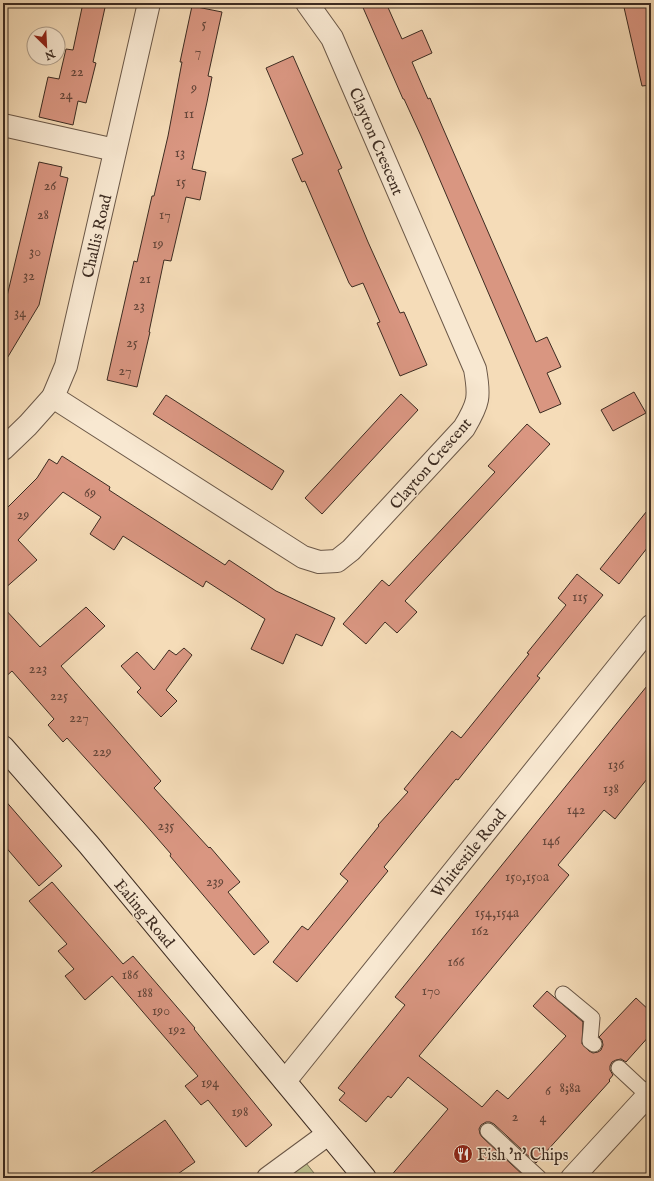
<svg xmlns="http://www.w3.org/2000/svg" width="654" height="1181" font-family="'IM FELL English',serif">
<rect width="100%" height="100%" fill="#f5dcb8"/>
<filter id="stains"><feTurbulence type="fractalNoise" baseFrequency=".005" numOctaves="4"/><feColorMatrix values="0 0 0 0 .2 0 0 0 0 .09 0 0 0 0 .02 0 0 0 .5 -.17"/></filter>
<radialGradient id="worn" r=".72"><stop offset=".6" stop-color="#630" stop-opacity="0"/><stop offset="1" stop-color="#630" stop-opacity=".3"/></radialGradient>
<!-- green -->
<polygon fill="#bdc08e" stroke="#7d7658" points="306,1163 318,1178 286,1178"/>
<!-- building -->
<g fill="#d99681" stroke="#3d2c22">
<polygon points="83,3 106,3 93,62 96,63 86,103 78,101 73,125 39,117 48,77 59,79 66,49 73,50"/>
<polygon points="361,3 386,3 402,39 422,30 432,53 412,62 428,99 430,98 442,126 536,342 547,337 561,367 547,373 561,404 540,413 421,136 404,99 403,99"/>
<polygon points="623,3 651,3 651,85 642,86"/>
<polygon points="192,6 222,12 208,76 212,77 207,102 192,169 206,172 200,200 186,197 171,261 164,260 149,332 150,332 137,387 107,380 134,261 137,262 152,196 154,196 168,136 182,62 180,62"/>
<polygon points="293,56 342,168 338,170 368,242 400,313 404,312 427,365 400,376 377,323 380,322 363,283 352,287 349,283 305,181 302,182 292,159 303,154 266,68"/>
<polygon points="39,162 62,167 60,176 68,178 39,305 3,365 3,313"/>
<polygon points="634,392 646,413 613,431 601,410"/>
<polygon points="401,394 418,410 322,514 305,498"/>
<polygon points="166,395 284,471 272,490 153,414"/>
<polygon points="527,424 550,444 405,601 417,612 397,633 385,622 366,644 343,624 382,580 389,586 495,472 488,466"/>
<polygon points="62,456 110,487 109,490 225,565 229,560 276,591 335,618 322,646 296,634 283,664 251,649 265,619 206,581 203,587 123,536 114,550 90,534 101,517 63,492 18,540 37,560 3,590 3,512 37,478 49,459 57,464"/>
<polygon points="651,506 651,543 619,584 600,569"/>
<polygon points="577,574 603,595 537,676 540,678 458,780 456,779 384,867 388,871 297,982 273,962 302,926 308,930 348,881 340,874 379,826 378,825 408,792 404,789 452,731 461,738 529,654 527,653 566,605 558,598"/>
<polygon points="3,607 40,647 86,607 105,626 61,666 161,781 154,788 209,848 210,847 240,882 228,892 269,942 254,955 170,856 171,854 144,823 67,738 63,742 48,725 54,719 12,671 3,679"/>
<polygon points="184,648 192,655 166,690 177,701 161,717 137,692 141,688 121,666 137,652 154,670 169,650 176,655"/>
<polygon points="651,681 651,774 615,819 604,810 558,865 569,875 419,1056 482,1107 497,1090 508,1099 566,1036 533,1006 547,991 583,1022 582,1044 589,1051 593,1053 598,1052 601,1050 603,1045 602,1040 599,1037 636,998 651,1012 651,1034 626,1062 621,1059 616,1060 612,1062 610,1066 610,1070 613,1075 609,1080 610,1081 536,1163 494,1124 490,1122 486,1122 481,1125 479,1129 480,1134 482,1137 524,1176 522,1178 389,1178 448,1109 408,1077 391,1098 388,1096 366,1122 339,1100 345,1093 338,1088 405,1005 395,997"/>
<polygon points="3,798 62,866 39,886 3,844"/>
<polygon points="52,882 123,964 133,956 195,1028 194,1029 272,1125 246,1147 208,1100 201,1105 185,1086 198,1076 112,976 85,1000 65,976 74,969 58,951 67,944 29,901"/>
<polygon points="165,1120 195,1162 172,1178 84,1178"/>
</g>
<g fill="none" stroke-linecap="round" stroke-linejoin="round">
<defs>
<g id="service">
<polyline points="563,994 592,1018 590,1041 594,1044"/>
<polyline points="619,1068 648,1095"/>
<polyline points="488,1131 539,1178"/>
</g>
<g id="minor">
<polyline points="3,125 115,150"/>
<path d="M53 397 303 557 319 562 337 561 351 550 464 428C479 403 480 397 475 369L332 38 307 3"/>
<polyline points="3,449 28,425 53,397 66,366 149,3"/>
<polyline points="285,1081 651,626"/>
<polyline points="268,1178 328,1134"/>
<polyline points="572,1178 651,1092"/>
</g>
<polyline id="secondary" points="3,747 89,845 365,1178"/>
</defs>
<!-- service casing -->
<use href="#service" stroke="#6b5848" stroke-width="17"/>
<!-- minor casing -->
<use href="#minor" stroke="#6b5848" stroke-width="24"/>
<!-- secondary casing -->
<use href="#secondary" stroke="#3d2c22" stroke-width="24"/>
<!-- service -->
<use href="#service" stroke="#f8e8d1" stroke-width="15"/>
<!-- minor -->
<use href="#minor" stroke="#f8e8d1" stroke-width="22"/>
<!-- secondary -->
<use href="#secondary" stroke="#f8e8d1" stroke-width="22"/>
</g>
<!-- icons -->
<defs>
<symbol id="restaurant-disc" viewBox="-11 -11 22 22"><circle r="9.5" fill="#8f2418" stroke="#f8e8d1"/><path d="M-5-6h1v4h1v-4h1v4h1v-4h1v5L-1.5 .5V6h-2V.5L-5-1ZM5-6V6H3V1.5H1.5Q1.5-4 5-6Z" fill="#fff"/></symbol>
</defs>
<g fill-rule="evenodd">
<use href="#restaurant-disc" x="452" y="1143" width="22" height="22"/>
</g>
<g text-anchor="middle" stroke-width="3" stroke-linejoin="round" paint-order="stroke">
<!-- number labels -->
<g font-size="14" fill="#64463a">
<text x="204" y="28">5</text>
<text x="198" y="56">7</text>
<text x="77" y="76">22</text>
<text x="194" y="92">9</text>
<text x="66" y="99">24</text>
<text x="189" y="118">11</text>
<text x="180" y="157">13</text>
<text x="181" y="186">15</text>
<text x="50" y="190">26</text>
<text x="43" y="219">28</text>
<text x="165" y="219">17</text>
<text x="158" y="248">19</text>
<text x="35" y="256">30</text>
<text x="29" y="280">32</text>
<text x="145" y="283">21</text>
<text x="139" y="310">23</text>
<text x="20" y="317">34</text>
<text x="132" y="347">25</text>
<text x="125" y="375">27</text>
<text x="90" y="497">69</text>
<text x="23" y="519">29</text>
<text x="580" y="601">115</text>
<text x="38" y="673">223</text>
<text x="59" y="700">225</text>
<text x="79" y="722">227</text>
<text x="102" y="756">229</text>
<text x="616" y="769">136</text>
<text x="611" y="793">138</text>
<text x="576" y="814">142</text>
<text x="166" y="830">235</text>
<text x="551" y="845">146</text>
<text x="527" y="881">150,150a</text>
<text x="215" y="886">239</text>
<text x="497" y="917">154,154a</text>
<text x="480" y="935">162</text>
<text x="456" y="966">166</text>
<text x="130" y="979">186</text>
<text x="431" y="995">170</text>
<text x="145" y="997">188</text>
<text x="161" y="1015">190</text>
<text x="177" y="1034">192</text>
<text x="210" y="1087">194</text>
<text x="570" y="1092">8;8a</text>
<text x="548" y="1095">6</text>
<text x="240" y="1116">198</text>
<text x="515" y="1121">2</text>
<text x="543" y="1122">4</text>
</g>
<!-- street labels -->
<g font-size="16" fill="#3d2c22" stroke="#f8e8d1">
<text transform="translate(377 141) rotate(67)" y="6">Clayton Crescent</text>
<text transform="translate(96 236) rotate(-77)" y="6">Challis Road</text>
<text transform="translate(430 463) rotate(-49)" y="6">Clayton Crescent</text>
<text transform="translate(468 853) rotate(-51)" y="6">Whitestile Road</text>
<text transform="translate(145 913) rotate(50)" y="6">Ealing Road</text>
</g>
<!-- poi labels -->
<g font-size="16" fill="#3d2c22" stroke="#f8e8d1" text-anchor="start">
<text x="477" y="1160">Fish 'n' Chips</text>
</g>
</g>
<!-- margin -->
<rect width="654" height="1181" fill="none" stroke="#f5dcb8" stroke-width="16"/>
<rect x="4" y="4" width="646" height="1173" fill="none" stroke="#3d2c22" stroke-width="2"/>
<rect x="8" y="8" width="638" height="1165" fill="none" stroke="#3d2c22"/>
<!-- north arrow -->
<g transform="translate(46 46) rotate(156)"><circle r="19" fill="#f8e8d1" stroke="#ad9d8b"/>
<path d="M0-3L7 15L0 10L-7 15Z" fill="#8f2418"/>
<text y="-6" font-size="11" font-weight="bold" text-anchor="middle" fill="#3d2c22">N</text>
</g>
<rect width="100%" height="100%" filter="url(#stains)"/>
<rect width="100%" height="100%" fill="url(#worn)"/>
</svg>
